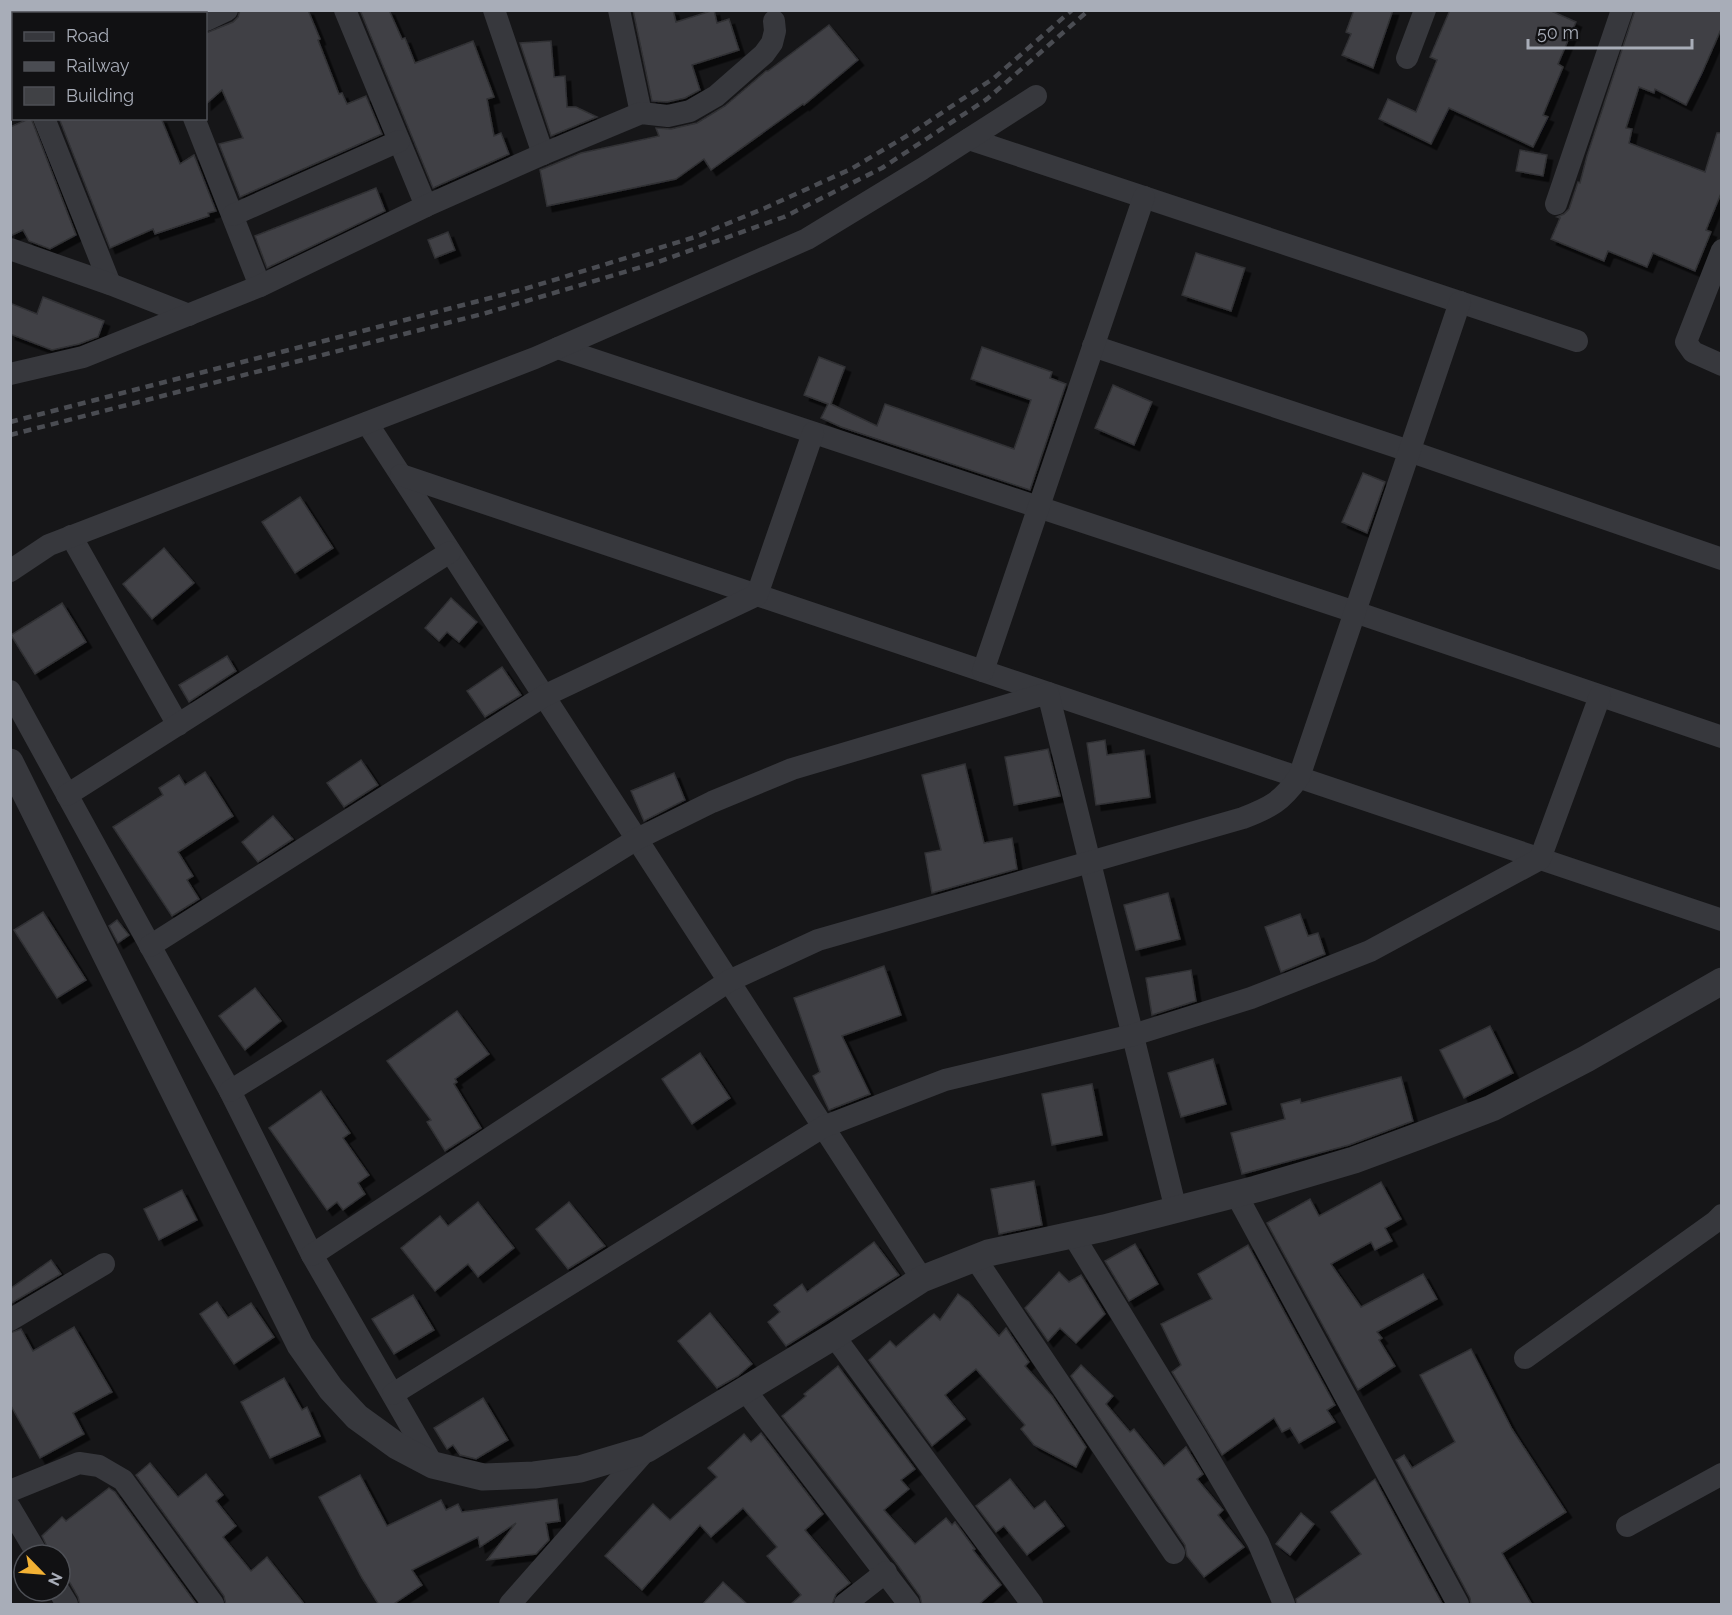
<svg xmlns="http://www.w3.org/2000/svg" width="1732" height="1615" font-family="Raleway,sans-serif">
<defs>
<filter id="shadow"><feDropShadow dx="5.5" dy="5.5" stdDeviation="0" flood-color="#0009"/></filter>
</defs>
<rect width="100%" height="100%" fill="#161618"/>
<!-- building -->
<g fill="#404145" stroke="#303034" stroke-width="1.5" filter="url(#shadow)">
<polygon points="240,10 308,10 320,39 318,40 339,94 342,93 347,104 366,96 382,134 240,197 219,144 243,138 222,90 206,104 206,33 233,22 238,17"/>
<polygon points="360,10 389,10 402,39 405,38 415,63 473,41 494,97 487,99 494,136 501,133 509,154 433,188"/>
<polygon points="633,10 673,10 676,22 714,10 717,23 729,19 739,50 692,65 700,90 685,98 667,102 652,101"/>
<polygon points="1354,10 1393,10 1373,68 1342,55 1351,34 1346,32"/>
<polygon points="1450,10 1549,10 1576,22 1558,64 1563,67 1543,115 1548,117 1533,147 1449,108 1431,144 1379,119 1388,99 1416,112 1437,60 1430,57"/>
<polygon points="1635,10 1722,10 1722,27 1702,73 1686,105 1655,89 1654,93 1639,87 1626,128 1632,129 1629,143 1705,172 1717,133 1722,133 1722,191 1706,230 1711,232 1695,271 1653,253 1647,267 1608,251 1604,261 1551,239 1560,218 1557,217 1564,214 1569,209 1578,182 1580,183 1587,156"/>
<polygon points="829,25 858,60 804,105 803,104 711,170 704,159 676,179 547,206 540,170 581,153 659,136 656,128 671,129 697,123 725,106 766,71 768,71"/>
<polygon points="551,41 554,77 565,76 567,107 576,107 597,117 551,136 520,43"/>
<polygon points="31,118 76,235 50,249 29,241 23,230 10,236 10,127"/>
<polygon points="59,118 161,118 180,164 194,155 216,211 208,213 209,216 155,234 153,229 110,248"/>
<polygon points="1520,150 1547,155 1543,176 1516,171"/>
<polygon points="376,188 385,211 267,268 255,236"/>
<polygon points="448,232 455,250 435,258 428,240"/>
<polygon points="1196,253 1245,268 1231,311 1182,295"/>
<polygon points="43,297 104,321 98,337 79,344 52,350 10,334 10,303 37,314"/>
<polygon points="982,347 1052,372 1050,378 1066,384 1030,490 841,427 821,418 828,404 804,395 819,357 845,367 831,404 877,426 885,404 1014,449 1031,400 971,379"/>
<polygon points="1113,385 1152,402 1134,445 1095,428"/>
<polygon points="1363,473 1385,482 1367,533 1342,522"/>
<polygon points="300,497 333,548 295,573 262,522"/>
<polygon points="164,548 194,583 152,619 123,584"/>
<polygon points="451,598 477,622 459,642 447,632 439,641 425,628"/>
<polygon points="62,603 86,642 35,674 11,635"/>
<polygon points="227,656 236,671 189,702 179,685"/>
<polygon points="502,667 521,695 485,717 467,691"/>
<polygon points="1105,740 1107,755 1144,750 1150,797 1096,805 1087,743"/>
<polygon points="1048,749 1060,796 1014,805 1005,757"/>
<polygon points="361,760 378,785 344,807 327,783"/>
<polygon points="965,764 984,843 1012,838 1017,869 932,893 925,853 941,850 922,775"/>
<polygon points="205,772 233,816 178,852 193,876 187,880 199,899 172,916 113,827 163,795 159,788 179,775 185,785"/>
<polygon points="674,773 685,800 644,821 631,791"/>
<polygon points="273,816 293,839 258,862 242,842"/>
<polygon points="1168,893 1180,939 1136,950 1124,905"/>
<polygon points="43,912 86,980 57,998 14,930"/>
<polygon points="1300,914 1308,936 1318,933 1325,954 1281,972 1265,927"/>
<polygon points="117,920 129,935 118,943 109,926"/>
<polygon points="884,966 901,1015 842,1036 870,1094 829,1110 813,1076 820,1072 794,998"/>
<polygon points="1191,970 1196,1001 1152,1015 1146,978"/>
<polygon points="255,988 281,1021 245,1050 219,1016"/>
<polygon points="457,1011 489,1054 455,1079 457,1082 454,1084 481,1128 445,1151 427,1122 431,1120 387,1061"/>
<polygon points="1490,1026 1513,1073 1464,1098 1440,1050"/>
<polygon points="700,1053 730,1098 692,1124 662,1079"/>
<polygon points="1213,1059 1226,1104 1181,1117 1168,1073"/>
<polygon points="1401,1077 1413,1121 1349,1145 1242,1174 1231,1133 1285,1119 1281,1104 1300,1099 1301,1103"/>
<polygon points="1092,1084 1102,1135 1052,1145 1042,1094"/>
<polygon points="321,1091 350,1133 343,1138 369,1175 358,1183 365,1194 343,1210 337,1202 327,1210 269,1128"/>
<polygon points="1034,1181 1042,1225 999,1234 991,1189"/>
<polygon points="1381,1182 1401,1219 1385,1228 1392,1241 1375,1250 1371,1242 1331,1264 1361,1307 1423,1274 1437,1299 1377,1332 1382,1338 1379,1340 1395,1366 1358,1390 1267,1223 1310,1199 1319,1216"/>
<polygon points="182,1190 197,1220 159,1240 144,1209"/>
<polygon points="478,1202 514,1248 478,1277 468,1264 435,1291 401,1248 440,1216 448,1226"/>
<polygon points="569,1202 605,1246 568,1269 536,1229"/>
<polygon points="874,1242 899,1275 786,1346 768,1322 780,1312 774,1305 802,1284 807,1292"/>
<polygon points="1135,1244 1158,1284 1129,1301 1105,1261"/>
<polygon points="1248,1245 1335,1405 1327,1410 1335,1422 1299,1443 1290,1428 1282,1432 1274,1418 1222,1455 1172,1372 1181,1365 1161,1324 1212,1299 1198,1274"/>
<polygon points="51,1260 61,1274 10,1304 10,1289"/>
<polygon points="1059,1272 1069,1282 1081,1275 1105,1314 1076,1343 1060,1328 1048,1341 1025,1308"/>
<polygon points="958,1294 969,1302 999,1336 1006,1328 1029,1362 1025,1366 1052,1396 1086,1447 1076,1467 1034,1445 1021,1429 1025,1425 976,1369 945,1395 965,1419 932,1446 869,1360 890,1341 896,1347 934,1314 940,1320"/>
<polygon points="413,1295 434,1330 394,1354 372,1319"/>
<polygon points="217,1302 228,1318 251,1303 274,1337 234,1364 200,1314"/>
<polygon points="710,1313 752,1364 738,1376 717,1388 678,1341"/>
<polygon points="74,1327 112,1392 73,1413 84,1434 40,1458 10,1404 10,1333 21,1329 33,1351"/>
<polygon points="1471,1349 1512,1429 1566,1512 1502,1553 1532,1605 1471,1605 1470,1598 1396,1460 1404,1455 1412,1468 1455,1442 1420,1375"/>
<polygon points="1081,1365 1113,1396 1106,1404 1130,1432 1134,1429 1164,1466 1186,1447 1203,1474 1197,1479 1223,1510 1218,1515 1244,1547 1204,1577 1187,1556 1185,1545 1071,1376"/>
<polygon points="838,1366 915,1469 901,1480 909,1489 884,1510 915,1544 946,1518 952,1525 955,1522 975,1549 973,1550 1001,1585 978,1605 922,1605 920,1596 897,1564 782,1416 806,1396 804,1394"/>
<polygon points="284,1378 302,1410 307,1407 320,1436 270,1458 241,1402"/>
<polygon points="483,1398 508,1440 476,1459 460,1455 453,1445 447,1449 434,1428"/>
<polygon points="761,1433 823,1514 805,1530 850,1583 836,1594 832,1605 790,1605 801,1595 767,1556 777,1547 743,1508 711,1537 700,1525 642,1590 605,1556 653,1504 670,1520 717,1477 708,1468 744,1434 751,1442"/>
<polygon points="150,1463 178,1497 206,1474 223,1495 216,1501 236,1526 223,1537 251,1571 267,1557 305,1605 226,1605 224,1596 136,1475"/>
<polygon points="360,1475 387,1526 441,1500 446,1510 458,1504 462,1512 557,1499 560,1521 546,1523 549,1540 536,1554 487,1560 516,1523 480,1547 478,1537 412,1570 422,1585 392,1605 379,1605 362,1578 319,1497"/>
<polygon points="1010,1479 1034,1509 1045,1501 1064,1526 1027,1555 1004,1526 996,1532 976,1506"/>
<polygon points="1375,1479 1443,1605 1297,1605 1296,1599 1361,1554 1331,1512"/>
<polygon points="109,1488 115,1492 197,1605 80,1605 78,1597 70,1583 60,1573 60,1555 51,1555 42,1536 62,1517 66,1521"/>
<polygon points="1301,1513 1314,1524 1290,1555 1276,1544"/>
<polygon points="723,1582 748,1605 702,1605"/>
</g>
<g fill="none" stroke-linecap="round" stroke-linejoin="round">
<!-- minor -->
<g stroke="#37383d" stroke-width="22">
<polyline points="152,10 153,14"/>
<polyline points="345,10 426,206"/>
<polyline points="494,10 543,154"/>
<polyline points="619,10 641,113"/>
<polyline points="206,20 227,10"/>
<polyline points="10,34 14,42"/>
<polyline points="1407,58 1425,10"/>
<polyline points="10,103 14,102"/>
<polyline points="44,118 110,284"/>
<polyline points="194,118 260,286"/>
<polyline points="969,139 1577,341"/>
<polyline points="1556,204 1622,10"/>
<polyline points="233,215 399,141"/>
<polyline points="10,249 110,284 189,315"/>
<polyline points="1722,250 1686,342 1693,352 1722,365"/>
<polyline points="1093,346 1409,451 1722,559"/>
<polyline points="558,348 1355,612 1722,737"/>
<polyline points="10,374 83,357 260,286 426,206 543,154 641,113 668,116 690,111 716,96 764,54 772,43 775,31 774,21"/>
<polyline points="367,423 922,1279"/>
<polyline points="401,475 1722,920"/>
<polyline points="71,536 178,725"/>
<polyline points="10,571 49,545 535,358 807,239 922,169 1036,96"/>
<polyline points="983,671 1144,197"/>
<polyline points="10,691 230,1091 312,1255 433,1465"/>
<polyline points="67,795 450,552"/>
<polyline points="150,946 544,696 757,595 813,433"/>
<polyline points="230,1091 637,839 712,802 792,769 1048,693 1176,1210"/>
<polyline points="1236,1194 1458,1604"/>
<polyline points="1073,1235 1195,1435 1258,1542 1284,1604"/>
<path d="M312 1255 729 981 818 940 1243 818C1271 807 1281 802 1299 777L1460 302"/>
<polyline points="975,1258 1174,1553"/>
<polyline points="10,1320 104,1264"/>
<polyline points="834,1336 1032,1604"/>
<polyline points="1525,1358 1715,1222 1722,1215"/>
<polyline points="745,1390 909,1604"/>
<polyline points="393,1394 823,1127 945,1080 1133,1035 1251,998 1370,951 1540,859 1600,696"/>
<polyline points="10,1491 79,1463 99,1466 123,1480 213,1604"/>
<polyline points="10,1508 38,1555"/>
<polyline points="1627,1526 1722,1474"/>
<polyline points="59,1591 67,1604"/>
<polyline points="510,1604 647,1449"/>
<polyline points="845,1604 886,1572"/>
</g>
<!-- tertiary -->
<polyline stroke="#37383d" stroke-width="27" points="10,762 300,1345 331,1389 357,1417 397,1446 433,1465 483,1477 534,1475 580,1469 647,1449 834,1336 922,1279 988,1253 1104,1228 1256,1189 1354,1160 1419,1136 1492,1108 1586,1059 1722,981"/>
<!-- rail -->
<g stroke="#4a4c52" stroke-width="4.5" stroke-dasharray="8 6" stroke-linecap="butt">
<polyline points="10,422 521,290 695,237 765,208 851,169 910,134 994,78 1072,10"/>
<polyline points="10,435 486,313 655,263 784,217 882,168 987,99 1089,10"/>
</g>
</g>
<!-- border -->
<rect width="1732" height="1615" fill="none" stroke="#a8adb8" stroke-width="24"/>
<!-- legend -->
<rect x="12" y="12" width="195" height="108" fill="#111113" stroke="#4d4f55" stroke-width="1.5"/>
<rect x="24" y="32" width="30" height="9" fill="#37383d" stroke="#4d4f55" stroke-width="1.5"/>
<text x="66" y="42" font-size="18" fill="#a8adb8">Road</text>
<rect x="24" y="62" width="30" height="9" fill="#4a4c52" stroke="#4d4f55" stroke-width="1.5"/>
<text x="66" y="72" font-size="18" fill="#a8adb8">Railway</text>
<rect x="24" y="87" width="30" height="18" fill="#404145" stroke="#4d4f55" stroke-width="1.5"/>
<text x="66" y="102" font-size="18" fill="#a8adb8">Building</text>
<!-- north arrow -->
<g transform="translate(42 1573) rotate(115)"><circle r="28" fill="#111113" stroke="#4d4f55" stroke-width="1.5"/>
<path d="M0-4.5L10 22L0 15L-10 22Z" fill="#f2b134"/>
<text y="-9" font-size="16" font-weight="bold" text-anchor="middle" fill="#a8adb8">N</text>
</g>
<!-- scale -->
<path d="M1528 39v9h164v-9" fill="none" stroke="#a8adb8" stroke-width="3"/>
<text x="1537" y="39" font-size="18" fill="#a8adb8" stroke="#111113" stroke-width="4.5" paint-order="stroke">50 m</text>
</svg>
